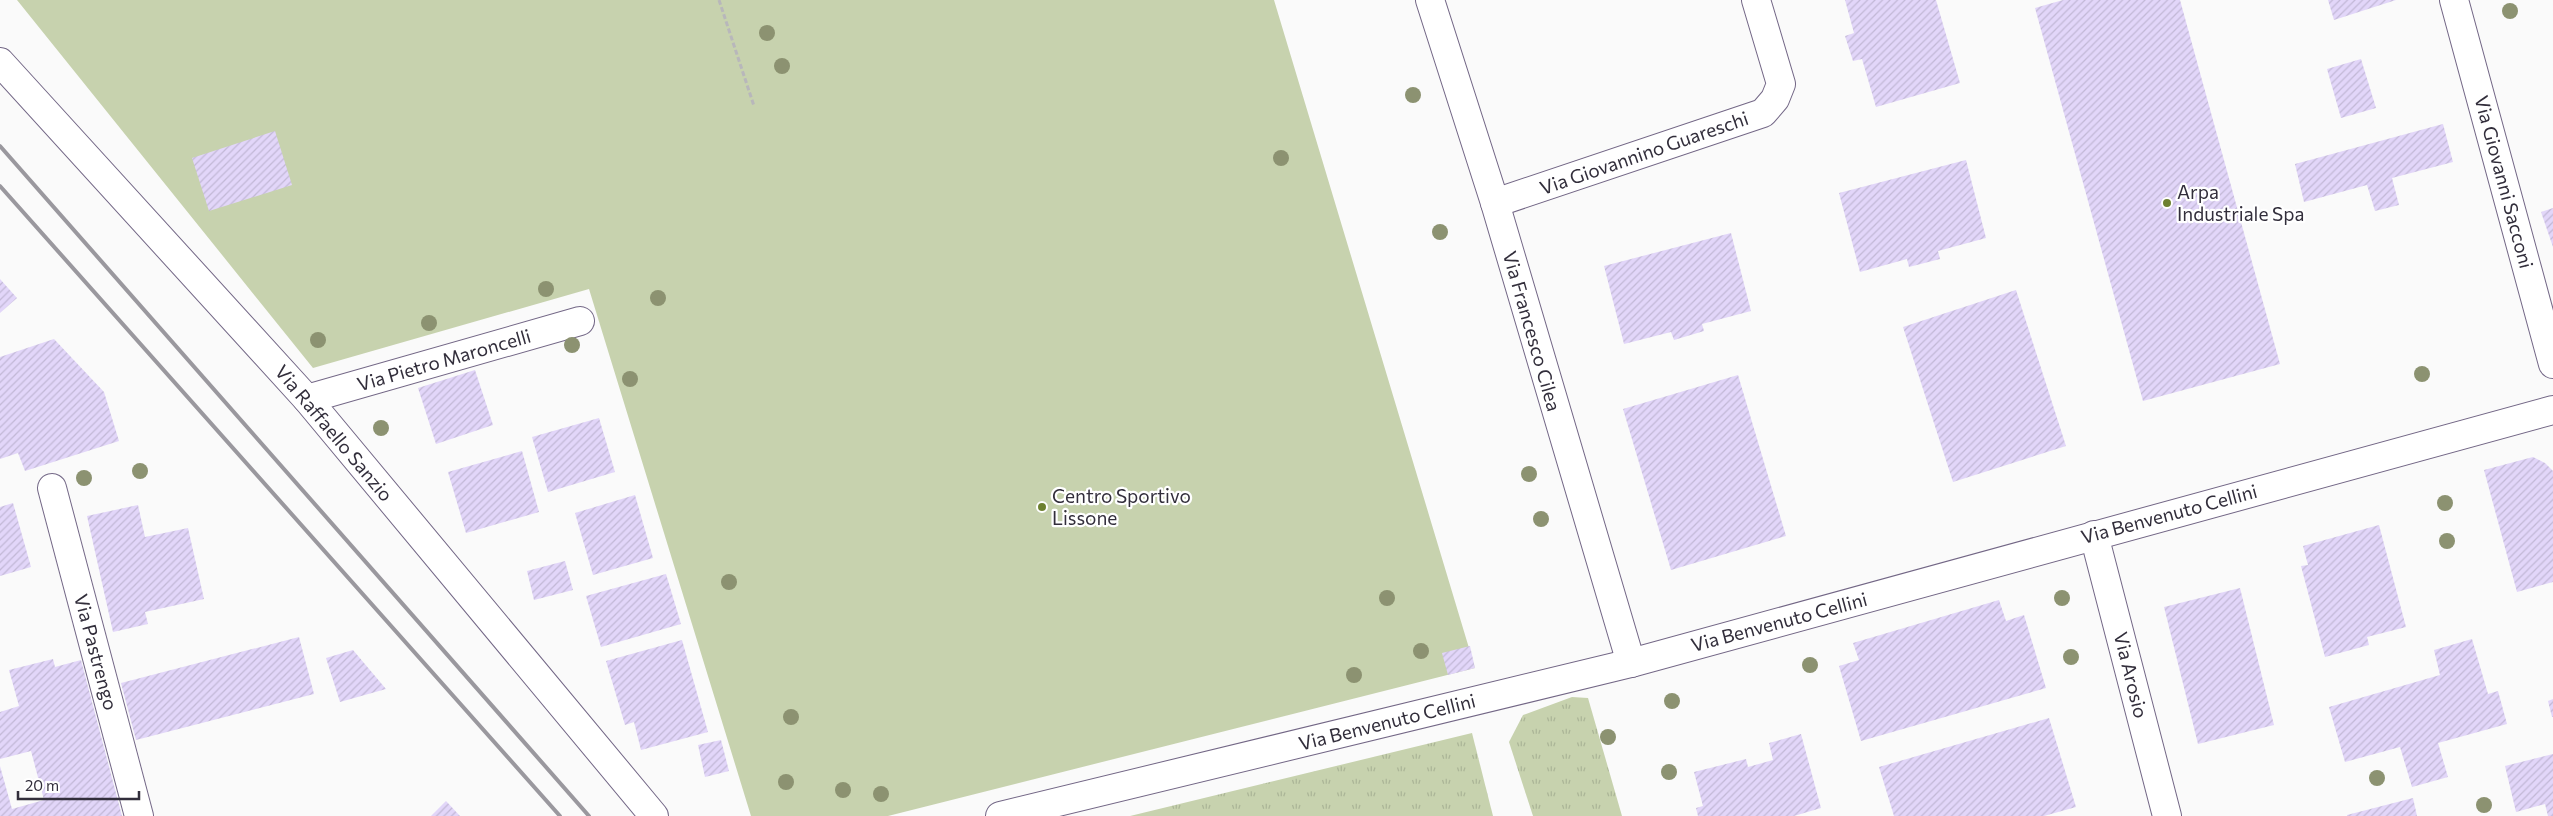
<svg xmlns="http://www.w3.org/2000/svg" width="2553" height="816" font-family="Commissioner,sans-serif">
<defs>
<pattern id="grass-tufts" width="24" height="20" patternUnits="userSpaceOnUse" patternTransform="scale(1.25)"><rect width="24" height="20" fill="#c7d2ae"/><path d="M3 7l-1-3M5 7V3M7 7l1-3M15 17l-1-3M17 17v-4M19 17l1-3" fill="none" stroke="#abb597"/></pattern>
<pattern id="building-hatch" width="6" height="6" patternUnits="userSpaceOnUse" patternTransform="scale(1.25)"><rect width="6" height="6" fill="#e2d6f9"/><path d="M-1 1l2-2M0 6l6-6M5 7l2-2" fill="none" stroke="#c2b8d6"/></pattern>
</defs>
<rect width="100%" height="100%" fill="#fafafa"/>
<!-- grass -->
<g fill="url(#grass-tufts)">
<polygon points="1572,697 1588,698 1622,816 1533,816 1509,742 1523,715"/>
<polygon points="1472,733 1493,816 1130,816"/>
</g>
<!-- green -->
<polygon fill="#c7d2ae" points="17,0 1274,0 1475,668 888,816 751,816 589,289 313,368"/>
<!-- building -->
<g fill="url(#building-hatch)">
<polygon points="1845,0 1936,0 1960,83 1876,107 1862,59 1853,61 1845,36 1854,33"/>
<polygon points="2063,0 2180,0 2280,364 2143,401 2035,8"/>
<polygon points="2328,0 2396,0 2334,20"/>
<polygon points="2361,59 2376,108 2341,118 2327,69"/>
<polygon points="2443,124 2453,162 2392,178 2399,205 2375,211 2367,185 2304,202 2295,164"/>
<polygon points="275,131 292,185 209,211 192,158"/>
<polygon points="1966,160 1986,238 1938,251 1940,259 1909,267 1907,259 1860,272 1839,193"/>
<polygon points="2553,208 2553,247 2541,212"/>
<polygon points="1731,233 1751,311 1702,324 1704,331 1674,340 1671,332 1624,344 1604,266"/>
<polygon points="0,279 17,298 0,313"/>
<polygon points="2016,290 2066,446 1953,482 1903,327"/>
<polygon points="54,339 104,392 119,441 25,471 18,453 0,459 0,357"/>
<polygon points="475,370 493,425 436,444 418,388"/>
<polygon points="1738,375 1786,536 1671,570 1623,409"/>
<polygon points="599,418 615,472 548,492 532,437"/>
<polygon points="522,451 539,512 466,533 448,472"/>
<polygon points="2533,457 2545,463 2553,471 2553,582 2517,592 2484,470"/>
<polygon points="635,495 653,558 593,575 575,513"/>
<polygon points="13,503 31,567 0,576 0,507"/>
<polygon points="138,505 145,537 188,528 204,599 145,612 148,624 113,632 87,516"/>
<polygon points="2379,525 2406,627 2367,637 2369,645 2325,657 2301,566 2308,565 2303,546"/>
<polygon points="565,561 573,590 534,600 527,571"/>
<polygon points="666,574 681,624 601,647 586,596"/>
<polygon points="2240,588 2274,725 2198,744 2164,607"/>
<polygon points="1999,600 2006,621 2024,615 2046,688 1861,741 1839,666 1859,660 1853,643"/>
<polygon points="299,637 314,694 136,740 121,683"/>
<polygon points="2472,639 2488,694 2498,691 2507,724 2438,743 2448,777 2412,787 2400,747 2345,762 2329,707 2440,675 2434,650"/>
<polygon points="682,640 708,732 641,750 634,722 625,725 606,661"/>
<polygon points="1470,646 1475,668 1448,675 1442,653"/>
<polygon points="353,650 386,689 340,702 326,658"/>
<polygon points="53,659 55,667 81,660 122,816 0,816 0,766 12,809 44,800 31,751 0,759 0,712 19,706 9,670"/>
<polygon points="2553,699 2553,717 2552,717 2548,701"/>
<polygon points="2049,718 2076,807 2044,816 1894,816 1879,767"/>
<polygon points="1801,734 1821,808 1794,816 1698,816 1696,808 1703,806 1694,772 1746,759 1748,767 1773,760 1769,743"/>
<polygon points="721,740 729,771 705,777 698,745"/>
<polygon points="2553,754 2553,816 2548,816 2545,804 2516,812 2505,766"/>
<polygon points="2413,798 2417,816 2347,816 2347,815"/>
<polygon points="446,801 460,816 431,816"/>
</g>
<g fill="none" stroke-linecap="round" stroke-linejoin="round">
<defs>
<g id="minor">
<polyline points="1430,0 1495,203 1631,663"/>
<polyline points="2454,0 2553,364"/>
<polyline points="0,62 307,399 654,816"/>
<polyline points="1495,203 1763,113 1775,99 1781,84 1756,0"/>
<polyline points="307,399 580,321"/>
<polyline points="52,488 139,816"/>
<polyline points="2094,535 2167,816"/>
<polyline points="1000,816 1631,663 2553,410"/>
</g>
</defs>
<!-- minor casing -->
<use href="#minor" stroke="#736786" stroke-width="30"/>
<!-- path -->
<polyline stroke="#b8b7bb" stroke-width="3" stroke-dasharray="5 2.5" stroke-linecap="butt" points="719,0 754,106"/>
<!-- minor -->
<use href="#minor" stroke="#fff" stroke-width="28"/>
<!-- rail -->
<g stroke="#9a989e" stroke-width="4">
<polyline points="0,146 589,816"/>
<polyline points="0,186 560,816"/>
</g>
</g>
<!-- trees -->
<g fill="#8c9271">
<circle cx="2510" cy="11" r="8"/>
<circle cx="767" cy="33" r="8"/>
<circle cx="782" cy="66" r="8"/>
<circle cx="1413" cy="95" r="8"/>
<circle cx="1281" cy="158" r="8"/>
<circle cx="1440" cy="232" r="8"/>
<circle cx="546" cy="289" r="8"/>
<circle cx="658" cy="298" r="8"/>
<circle cx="429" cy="323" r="8"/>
<circle cx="318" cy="340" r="8"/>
<circle cx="572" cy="345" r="8"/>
<circle cx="2422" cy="374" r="8"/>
<circle cx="630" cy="379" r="8"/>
<circle cx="381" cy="428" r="8"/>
<circle cx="140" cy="471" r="8"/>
<circle cx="1529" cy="474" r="8"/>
<circle cx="84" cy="478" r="8"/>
<circle cx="2445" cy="503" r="8"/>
<circle cx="1541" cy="519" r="8"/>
<circle cx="2447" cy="541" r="8"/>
<circle cx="729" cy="582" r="8"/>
<circle cx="1387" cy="598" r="8"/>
<circle cx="2062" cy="598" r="8"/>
<circle cx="1421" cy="651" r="8"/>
<circle cx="2071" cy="657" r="8"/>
<circle cx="1810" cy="665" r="8"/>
<circle cx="1354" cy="675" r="8"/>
<circle cx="1672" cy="701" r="8"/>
<circle cx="791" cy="717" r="8"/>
<circle cx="1608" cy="737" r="8"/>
<circle cx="1669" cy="772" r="8"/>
<circle cx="2377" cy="778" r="8"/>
<circle cx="786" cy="782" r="8"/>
<circle cx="843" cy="790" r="8"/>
<circle cx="881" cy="794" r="8"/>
<circle cx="2484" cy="805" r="8"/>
</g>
<!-- markers -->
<g fill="#6d8030" stroke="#fff" stroke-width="2">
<circle cx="2167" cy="203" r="5"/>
<circle cx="1042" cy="507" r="5"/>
</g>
<g text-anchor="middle" stroke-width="4.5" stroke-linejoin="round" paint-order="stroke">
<!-- street labels -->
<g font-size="19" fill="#322e3b" stroke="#fff">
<text transform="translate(1644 153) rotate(-19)" y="7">Via Giovannino Guareschi</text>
<text transform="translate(2504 182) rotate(75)" y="7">Via Giovanni Sacconi</text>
<text transform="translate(1532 331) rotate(74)" y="7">Via Francesco Cilea</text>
<text transform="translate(444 360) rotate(-16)" y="7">Via Pietro Maroncelli</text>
<text transform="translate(334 433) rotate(50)" y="7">Via Raffaello Sanzio</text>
<text transform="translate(2169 514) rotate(-15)" y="7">Via Benvenuto Cellini</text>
<text transform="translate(1779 622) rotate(-15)" y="7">Via Benvenuto Cellini</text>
<text transform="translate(96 652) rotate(75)" y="7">Via Pastrengo</text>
<text transform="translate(2131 675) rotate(76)" y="7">Via Arosio</text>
<text transform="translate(1387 722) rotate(-14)" y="7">Via Benvenuto Cellini</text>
</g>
<!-- poi labels -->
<g font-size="19" fill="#322e3b" stroke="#fff" text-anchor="start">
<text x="2177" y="199">Arpa<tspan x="2177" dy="22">Industriale Spa</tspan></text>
<text x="1052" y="503">Centro Sportivo<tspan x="1052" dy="22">Lissone</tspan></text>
</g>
</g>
<!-- scale -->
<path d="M18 791v8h121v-8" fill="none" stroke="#322e3b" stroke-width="2.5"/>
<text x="25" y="791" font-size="15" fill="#322e3b" stroke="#ffffff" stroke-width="4" paint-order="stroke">20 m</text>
</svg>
